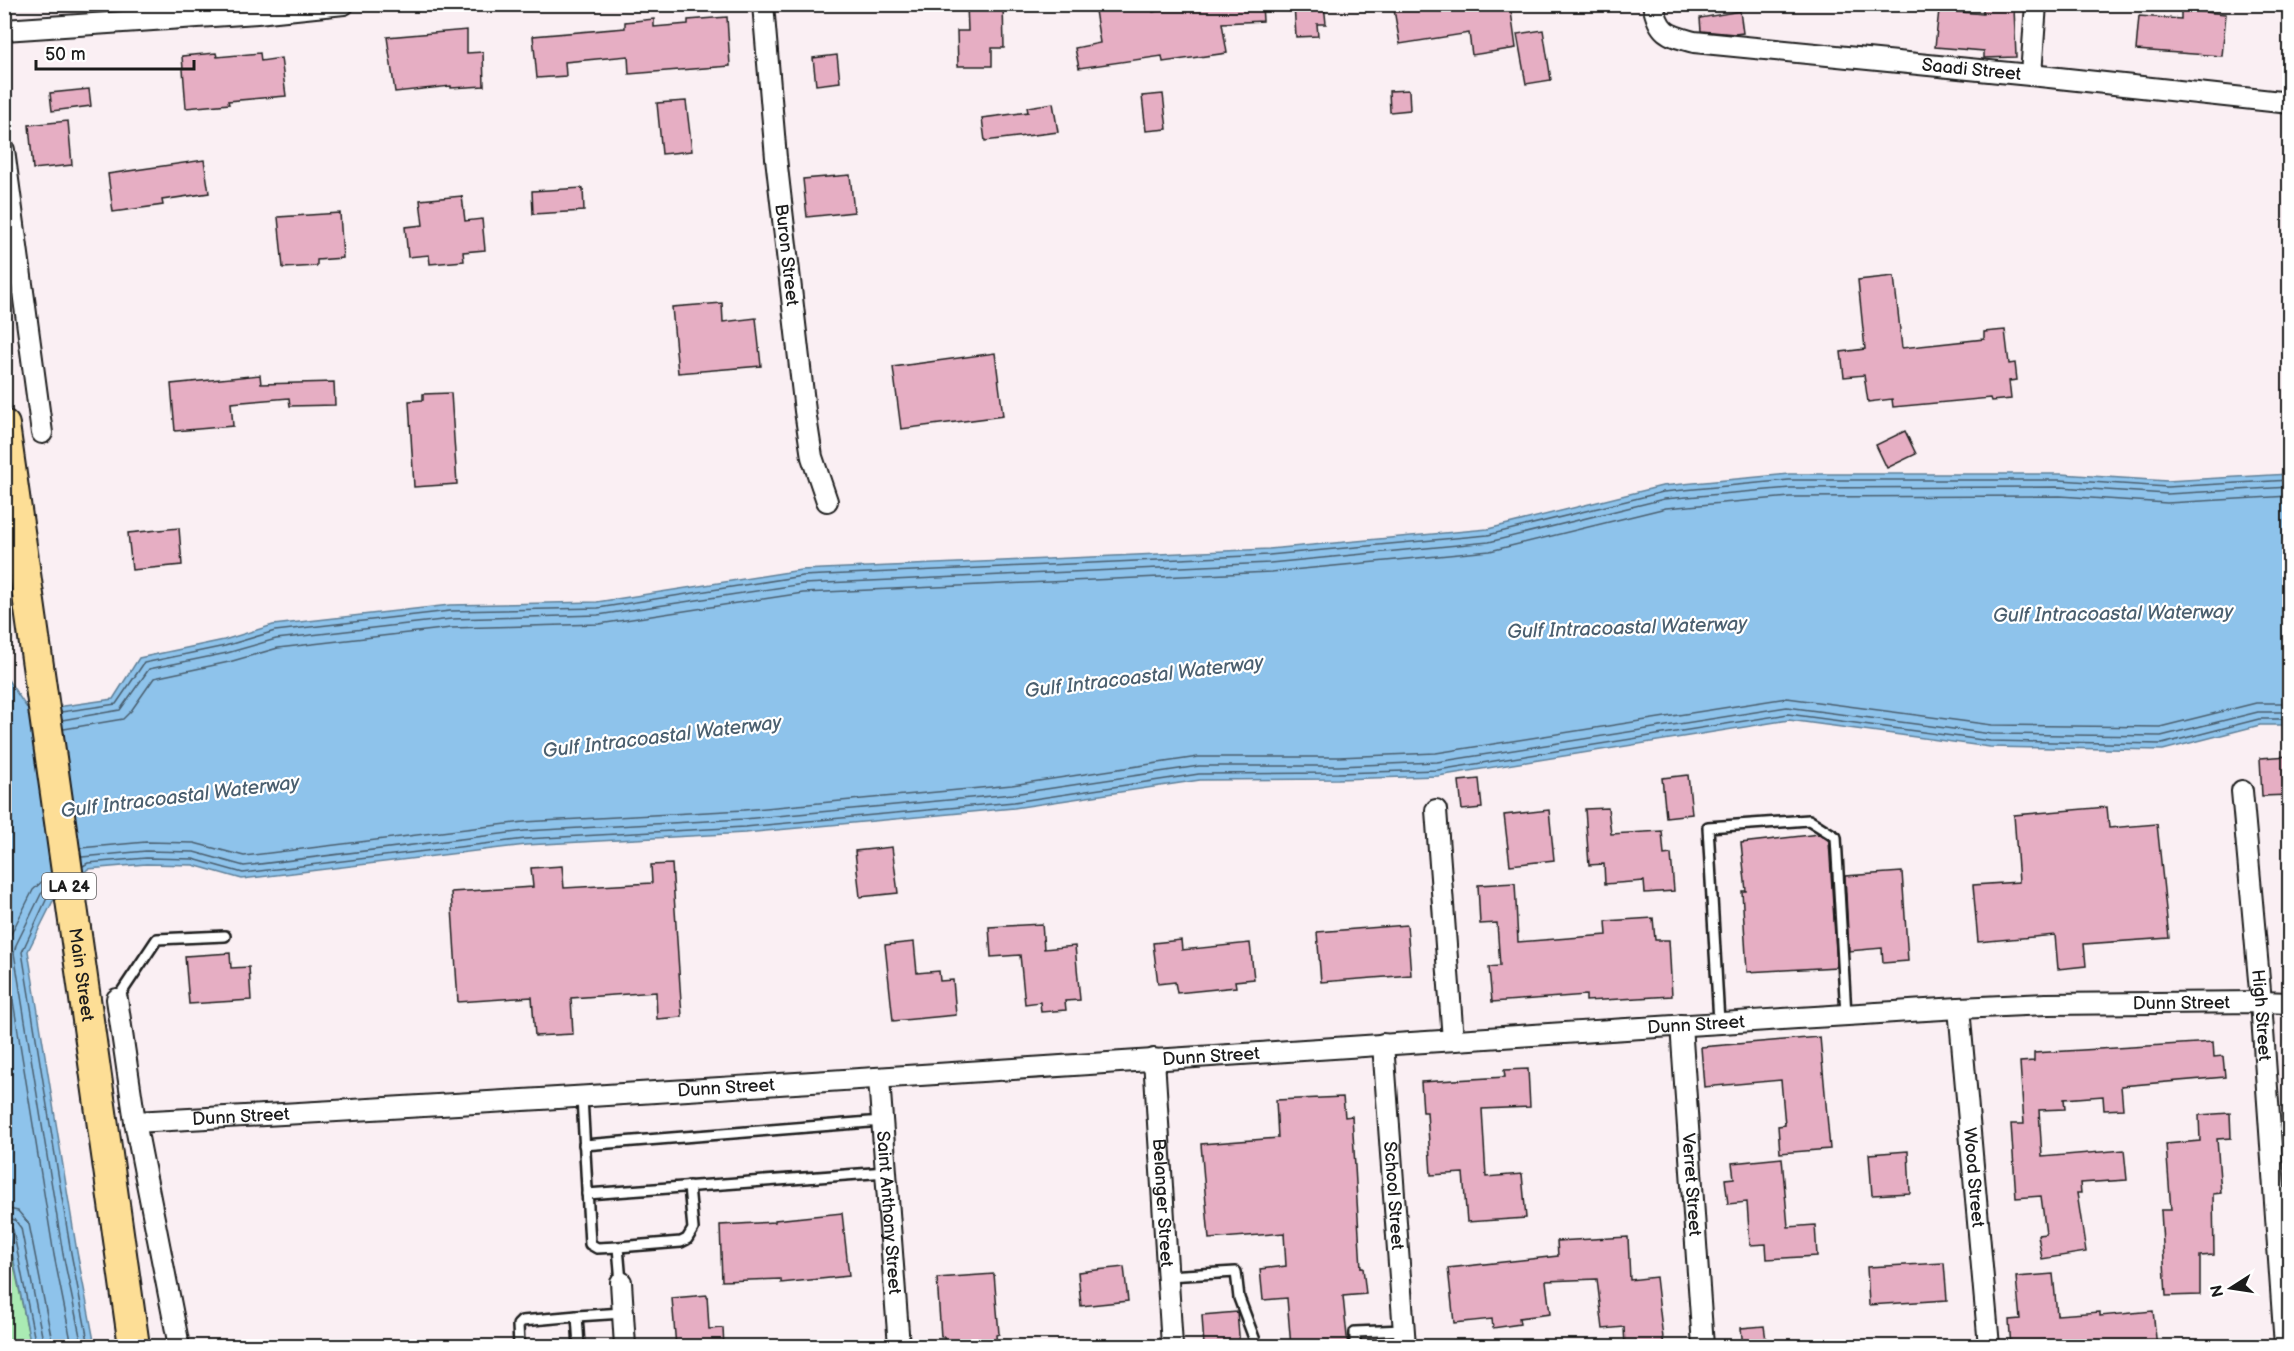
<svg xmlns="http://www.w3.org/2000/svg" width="2294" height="1351" font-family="'Balsamiq Sans',sans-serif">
<rect width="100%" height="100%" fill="#faeff3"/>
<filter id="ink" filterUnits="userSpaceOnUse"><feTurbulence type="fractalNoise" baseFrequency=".0167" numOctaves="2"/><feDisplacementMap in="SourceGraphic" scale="12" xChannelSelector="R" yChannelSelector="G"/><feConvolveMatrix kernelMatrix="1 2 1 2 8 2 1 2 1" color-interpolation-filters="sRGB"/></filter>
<g filter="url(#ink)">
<!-- green -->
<polygon fill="#aaeab3" stroke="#638368" stroke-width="1.5" points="4,1217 31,1346 5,1346"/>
<!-- water -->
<polygon fill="#8ec3eb" stroke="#608098" stroke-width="1.5" points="1789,474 2061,474 2167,481 2289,474 2289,725 2260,725 2163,750 1990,747 1789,720 1438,776 1338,779 1200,780 1014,808 745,833 526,845 242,879 193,865 146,864 88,869 53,901 28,951 77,1252 95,1346 31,1346 5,1217 4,674 29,711 113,699 139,658 224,640 273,625 450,605 597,602 801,570 1269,549 1488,529 1662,486"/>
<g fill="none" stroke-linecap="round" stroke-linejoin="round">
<!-- shore -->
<g stroke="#4a5f6f" stroke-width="1.5">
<polyline points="61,712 116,704 144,663 225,646 275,631 450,611 598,608 802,576 1269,555 1488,535 1663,492 1789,480 2060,480 2167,487 2290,480"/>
<polyline points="62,720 120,710 149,669 227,653 276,639 451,619 598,615 803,584 1270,563 1489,542 1664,499 1790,488 2060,487 2167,494 2290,487"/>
<polyline points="64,729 123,719 131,711 154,678 229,662 278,648 451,628 599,624 803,593 1271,572 1490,551 1666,508 1790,497 2060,496 2167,503 2290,496"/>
<polyline points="80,848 146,842 194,843 244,856 524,822 744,810 1012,785 1198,757 1338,757 1436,753 1787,698 1992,725 2160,727 2256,703 2290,703"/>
<polyline points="82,857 146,851 194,852 244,866 525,831 744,819 1013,794 1199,766 1338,766 1437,762 1787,707 1991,734 2161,736 2258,712 2290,712"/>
<polyline points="83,866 88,863 146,858 193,859 243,873 525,839 745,827 1014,802 1199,774 1338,773 1438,770 1788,714 1990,741 2162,744 2259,719 2290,719"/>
<polyline points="51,873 33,890 7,942 5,951 54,1255 72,1346"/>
<polyline points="52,883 41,894 16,945 14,953 63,1254 82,1346"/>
<polyline points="53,892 47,898 22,952 71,1253 89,1346"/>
<polyline points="4,1208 18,1211 29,1224 53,1346"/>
<polyline points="4,1217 15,1220 21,1228 44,1346"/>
<polyline points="4,1225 10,1226 13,1230 36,1346"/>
</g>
</g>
<!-- building -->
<g fill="#e6aec3" stroke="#1c1c1c" stroke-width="1.5">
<polygon points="967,4 1003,4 1004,48 992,48 992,66 958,66 957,31 968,31"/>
<polygon points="1094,4 1151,4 1153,12 1195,4 1262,4 1263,21 1222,23 1227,53 1163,62 1162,56 1079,68 1075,48 1100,43"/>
<polygon points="1324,4 1326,24 1317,24 1318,36 1296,37 1294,4"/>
<polygon points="1393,4 1510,4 1516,48 1472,55 1469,33 1400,44"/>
<polygon points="2014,8 2016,57 1984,58 1984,51 1935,47 1939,10 1983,14 1983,9"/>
<polygon points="2181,10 2226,14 2222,56 2136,50 2139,16 2181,19"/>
<polygon points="1740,11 1743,33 1735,34 1701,31 1700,18"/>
<polygon points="727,17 730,66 629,74 628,56 565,62 566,76 537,78 533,36 625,28 625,22 654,19 654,27 688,24 688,20"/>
<polygon points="467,30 467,53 483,52 484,86 451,88 451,86 395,92 387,37"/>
<polygon points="1543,30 1551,80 1526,84 1517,34"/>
<polygon points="216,53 217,57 260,53 261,61 281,58 286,96 228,101 229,104 186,108 182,56"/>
<polygon points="837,55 840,82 816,85 813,58"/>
<polygon points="89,89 91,106 52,111 50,93"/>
<polygon points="1409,90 1410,110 1390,112 1389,91"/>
<polygon points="1163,94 1167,129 1146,131 1142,96"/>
<polygon points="686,101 692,151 662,154 657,103"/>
<polygon points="1053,103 1058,132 985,141 982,118 1028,112 1027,107"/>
<polygon points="68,121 72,165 33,169 29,125"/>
<polygon points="204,160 209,193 162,200 163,205 113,212 108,174"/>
<polygon points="850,175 854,212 807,217 803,179"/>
<polygon points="583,188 584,211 533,214 532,191"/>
<polygon points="462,196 465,221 482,219 485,250 463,252 464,261 430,264 429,255 408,257 405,227 423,225 420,200"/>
<polygon points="340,213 343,258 317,260 317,266 283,268 278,217"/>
<polygon points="1894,276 1902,348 1984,339 1984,332 2005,330 2009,364 2015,363 2017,380 2009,381 2011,399 1991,401 1990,398 1893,407 1892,399 1868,402 1864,375 1844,377 1841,352 1865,349 1858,280"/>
<polygon points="722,303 723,322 756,318 761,366 678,373 672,307"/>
<polygon points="995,353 1003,416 901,429 893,367"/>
<polygon points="260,375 261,384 334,382 335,405 290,406 289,398 231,403 233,426 175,431 171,384"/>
<polygon points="451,393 457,484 414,487 409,401 423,400 423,394"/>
<polygon points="1905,431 1916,454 1887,468 1876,445"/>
<polygon points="179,528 182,565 132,570 128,533"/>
<polygon points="2289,756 2289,795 2262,796 2260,758"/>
<polygon points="1688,775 1692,814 1666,817 1662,778"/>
<polygon points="1479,779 1482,808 1462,810 1459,781"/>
<polygon points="2107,807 2109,828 2157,824 2169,938 2084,944 2086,966 2058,969 2055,935 1978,942 1973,885 2019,882 2014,815"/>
<polygon points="1608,808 1611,834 1662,831 1664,855 1671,854 1674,891 1645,893 1644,881 1605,884 1604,864 1589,865 1585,809"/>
<polygon points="1549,810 1554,860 1510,865 1504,815"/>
<polygon points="1819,834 1829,841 1837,967 1747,972 1742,891 1746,891 1741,843"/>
<polygon points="892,847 898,893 860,897 855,851"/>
<polygon points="672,864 682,1017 657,1019 656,992 571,998 573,1034 535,1036 532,997 458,1002 451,892 533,887 531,868 562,866 564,888 652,883 651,865"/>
<polygon points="1902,872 1908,961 1883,963 1882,948 1849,951 1845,876"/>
<polygon points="1515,883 1518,942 1607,935 1606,921 1653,918 1655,940 1669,940 1672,996 1586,1001 1586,995 1492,1002 1489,967 1500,966 1497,923 1480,924 1478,885"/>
<polygon points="1042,924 1044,949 1075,946 1080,1000 1065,1001 1066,1010 1041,1012 1040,1002 1025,1004 1020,955 991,957 989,927"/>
<polygon points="1407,925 1411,975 1321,982 1317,932"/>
<polygon points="1181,940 1182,950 1250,943 1254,979 1235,981 1236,987 1177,993 1175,982 1158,984 1153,943"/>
<polygon points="914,942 917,973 939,971 940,981 953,980 956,1015 893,1021 885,945"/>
<polygon points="230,953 231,968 249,967 251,1000 189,1004 185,956"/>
<polygon points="1820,1037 1830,1149 1780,1153 1778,1126 1785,1125 1781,1080 1704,1087 1701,1047"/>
<polygon points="2213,1042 2214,1057 2223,1056 2225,1077 2121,1086 2123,1109 2104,1110 2103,1096 2064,1099 2065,1109 2039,1110 2042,1157 2124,1150 2127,1180 2080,1183 2081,1193 2077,1193 2086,1252 2042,1259 2038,1235 2046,1234 2041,1196 2016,1198 2011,1124 2024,1124 2020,1062 2034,1061 2034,1053"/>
<polygon points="1528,1069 1530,1107 1482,1109 1486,1177 1522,1174 1526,1218 1467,1222 1463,1173 1431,1175 1427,1112 1423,1112 1421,1082 1505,1077 1504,1070"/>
<polygon points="1343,1097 1345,1117 1352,1116 1361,1268 1363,1268 1366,1294 1343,1296 1348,1347 1291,1347 1287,1298 1263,1300 1260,1269 1286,1266 1284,1233 1209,1239 1201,1144 1278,1138 1276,1100"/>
<polygon points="2230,1113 2231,1138 2217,1139 2221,1193 2213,1194 2214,1255 2200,1256 2200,1295 2166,1296 2161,1210 2171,1210 2166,1144 2200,1141 2199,1115"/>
<polygon points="1908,1151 1910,1193 1872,1195 1869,1154"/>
<polygon points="1782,1158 1788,1227 1815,1225 1817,1256 1767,1259 1766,1244 1750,1245 1747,1202 1728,1204 1725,1179 1734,1178 1732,1163"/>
<polygon points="842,1213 849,1276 781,1283 781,1279 722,1281 720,1225 775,1222 775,1220"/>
<polygon points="1628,1237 1630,1280 1656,1277 1664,1347 1625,1347 1624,1327 1603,1329 1597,1279 1546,1281 1550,1314 1519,1318 1520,1324 1493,1328 1492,1319 1454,1323 1448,1268 1558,1256 1557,1241"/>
<polygon points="1944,1263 1947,1300 1869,1305 1867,1267"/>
<polygon points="1124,1267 1128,1301 1081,1306 1078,1272"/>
<polygon points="994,1274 999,1334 996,1335 997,1347 945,1347 944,1337 941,1337 937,1278"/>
<polygon points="2053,1274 2057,1315 2100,1312 2100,1316 2153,1311 2157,1347 2011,1347 2009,1320 2020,1319 2016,1277"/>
<polygon points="707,1295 709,1329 723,1328 724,1347 676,1347 672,1298"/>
<polygon points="1237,1312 1240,1347 1204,1347 1202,1315"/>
<polygon points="1764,1326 1767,1347 1743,1347 1741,1328"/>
</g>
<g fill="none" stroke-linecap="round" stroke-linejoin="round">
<defs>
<g id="lane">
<polyline points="117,999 157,939 225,936"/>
<polyline points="1719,1022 1708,827 1809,820 1836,837 1846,1015"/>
<polyline points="582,1097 590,1244 597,1248 618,1247"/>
<polyline points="584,1145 882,1121"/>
<polyline points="587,1194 886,1172"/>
<polyline points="1167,1276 1236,1272 1239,1298 1257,1346"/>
<polyline points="621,1282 618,1247 681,1242 687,1239 693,1229 689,1186"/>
<polyline points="577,1316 623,1313"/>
<polyline points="519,1346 518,1325 522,1321 577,1316 579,1346"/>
<polyline points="1355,1346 1355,1332 1404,1330"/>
</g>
<g id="street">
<path id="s1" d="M763 4 776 158 805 411 812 457 827 501"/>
<path id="s2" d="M1653 4C1659 34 1668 35 1694 42L2040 76 2290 103"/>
<polyline points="4,30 257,13 344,4"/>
<polyline points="2031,75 2036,4"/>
<polyline points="4,150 42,433"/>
<path id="s3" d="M2242 791 2261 1002 2285 1346"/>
<polyline points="1436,810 1453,1040"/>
<polyline points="117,999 135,1122 179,1346"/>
<path id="s4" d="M1959 1008 1989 1346"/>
<path id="s5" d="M1681 1025 1703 1346"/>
<path id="s6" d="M1383 1044 1405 1346"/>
<path id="s7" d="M1154 1059 1172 1346"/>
<path id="s8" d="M879 1079 899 1346"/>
<path id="s9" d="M135 1122C743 1090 1351 1045 1959 1008L2046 1004 2261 1002 2290 1003"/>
<polyline points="621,1282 625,1346"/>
</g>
<g id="primary">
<path id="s10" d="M4 425 134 1346"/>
</g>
</defs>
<!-- lane casing -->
<use href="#lane" stroke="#1c1c1c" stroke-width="14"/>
<!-- street casing -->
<use href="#street" stroke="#1c1c1c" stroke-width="24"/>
<!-- primary casing -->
<use href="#primary" stroke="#1c1c1c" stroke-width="34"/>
<!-- lane -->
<use href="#lane" stroke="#fff" stroke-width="9"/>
<!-- street -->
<use href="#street" stroke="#fff" stroke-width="20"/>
<!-- primary -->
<use href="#primary" stroke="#fdde96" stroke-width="30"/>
</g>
</g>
<g text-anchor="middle" stroke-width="4.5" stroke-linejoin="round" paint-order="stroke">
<!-- shield labels -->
<rect fill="#fff" stroke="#606060" stroke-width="1.5" x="42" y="873" width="54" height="26" rx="4.5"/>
<g font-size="16" font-weight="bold" fill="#1c1c1c">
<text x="69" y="892">LA 24</text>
</g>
<!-- street labels -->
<g font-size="18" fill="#1c1c1c" stroke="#fff">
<text dy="6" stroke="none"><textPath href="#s2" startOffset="340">Saadi Street</textPath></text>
<text dy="6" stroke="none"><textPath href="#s1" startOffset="252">Buron Street</textPath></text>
<text dy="6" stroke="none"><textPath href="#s10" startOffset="555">Main Street</textPath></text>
<text dy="6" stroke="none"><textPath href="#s9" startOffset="2050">Dunn Street</textPath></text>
<text dy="6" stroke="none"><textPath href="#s3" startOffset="225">High Street</textPath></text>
<text dy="6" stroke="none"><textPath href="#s9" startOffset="1564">Dunn Street</textPath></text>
<text dy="6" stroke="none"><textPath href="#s9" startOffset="1078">Dunn Street</textPath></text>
<text dy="6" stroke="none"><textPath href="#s9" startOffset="592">Dunn Street</textPath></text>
<text dy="6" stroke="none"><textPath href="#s9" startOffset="106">Dunn Street</textPath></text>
<text dy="6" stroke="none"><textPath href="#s4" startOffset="170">Wood Street</textPath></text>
<text dy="6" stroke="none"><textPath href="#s5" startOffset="160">Verret Street</textPath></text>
<text dy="6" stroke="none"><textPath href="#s6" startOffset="152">School Street</textPath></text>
<text dy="6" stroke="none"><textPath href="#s7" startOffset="144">Belanger Street</textPath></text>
<text dy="6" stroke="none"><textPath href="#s8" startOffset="134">Saint Anthony Street</textPath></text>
</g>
<!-- water labels -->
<g font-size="20" font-style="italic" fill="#4a5f6f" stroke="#fff">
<text transform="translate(2113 613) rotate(-1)" y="7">Gulf Intracoastal Waterway</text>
<text transform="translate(1627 627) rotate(-2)" y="7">Gulf Intracoastal Waterway</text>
<text transform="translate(1144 676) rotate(-7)" y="7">Gulf Intracoastal Waterway</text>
<text transform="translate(662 736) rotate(-7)" y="7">Gulf Intracoastal Waterway</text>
<text transform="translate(180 796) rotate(-7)" y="7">Gulf Intracoastal Waterway</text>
</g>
</g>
<!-- margin -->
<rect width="2294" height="1351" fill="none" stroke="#fff" stroke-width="24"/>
<rect x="12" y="12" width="2270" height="1327" fill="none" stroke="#1c1c1c" stroke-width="2" filter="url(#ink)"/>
<!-- north arrow -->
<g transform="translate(2231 1288) rotate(258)" stroke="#ffffff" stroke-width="4.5" paint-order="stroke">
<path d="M0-4.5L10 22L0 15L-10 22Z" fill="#1c1c1c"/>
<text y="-9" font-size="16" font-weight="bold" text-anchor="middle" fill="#1c1c1c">N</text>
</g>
<!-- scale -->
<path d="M36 60v9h158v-9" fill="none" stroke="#1c1c1c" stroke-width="3"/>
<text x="45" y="60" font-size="18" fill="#1c1c1c" stroke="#ffffff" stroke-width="4.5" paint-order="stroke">50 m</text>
</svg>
